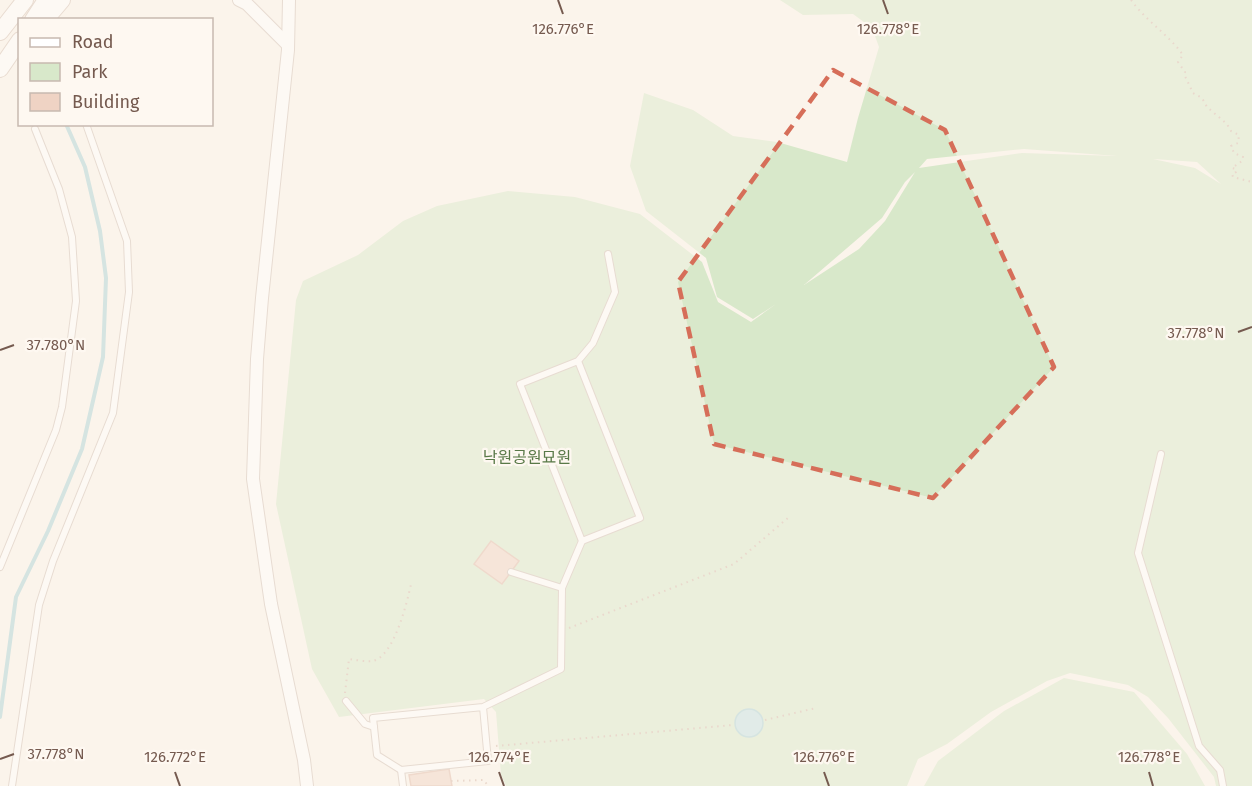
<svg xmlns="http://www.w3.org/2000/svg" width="1252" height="786" font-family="'Fira Sans','Noto Sans KR',sans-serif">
<rect width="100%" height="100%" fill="#fbf4eb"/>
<!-- green -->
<g fill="#d8e8ca" fill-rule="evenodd">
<path d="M780 0H1252V786H1216L1214 777 1168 718 1148 697 1128 685 1070 673 1047 681 991 712 947 744 918 759 907 786H506L501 775 496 712 484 699 339 717 312 669 276 504 296 300 303 281 358 255 403 221 437 206 508 191 575 197 640 214 702 262 718 302 751 322 776 304 753 319 717 297 706 258 646 211 630 166 644 93 693 110 733 136 777 142 847 162 858 118 879 47 872 28 853 14 803 15ZM1024 149 1117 156 1022 153 919 168 927 159ZM1153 159 1197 162 1221 184 1195 168ZM915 172 885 221 859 249 804 285 882 218 905 182Z"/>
<polygon points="1064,678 1134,692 1187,754 1205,786 924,786 938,761 1004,711"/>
</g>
<!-- water -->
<circle fill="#c0e1e4" stroke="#a7d0d5" stroke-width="1.5" cx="749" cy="723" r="14"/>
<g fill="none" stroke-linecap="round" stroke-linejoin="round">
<!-- stream -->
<polyline stroke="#a7d0d5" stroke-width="4" points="0,717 16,597 48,531 82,449 103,357 106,278 100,231 85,167 66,124"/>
</g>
<!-- building -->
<g fill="#efd3c4" stroke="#e0b9a6" stroke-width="1.5">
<polygon points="491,541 519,561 502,584 474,564"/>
<polygon points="449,769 452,786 411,786 409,775"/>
</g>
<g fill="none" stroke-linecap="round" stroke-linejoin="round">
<defs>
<g id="lane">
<polyline points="578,361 640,518 582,541 520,384 578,361 593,343 615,292 608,254"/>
<polyline points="1161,454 1138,553 1199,746 1220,770 1223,786"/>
<polyline points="0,567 56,430 62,407 76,301 72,237 59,189 35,129"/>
<polyline points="511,572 562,588"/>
<polyline points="346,701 365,724 374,727"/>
<polyline points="483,707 488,761 401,770 377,755 373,718 483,707 561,669 562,588 582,541"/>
<polyline points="401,770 403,786"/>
<polyline points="12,786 39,605 53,561 113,413 129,292 127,241 86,124"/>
</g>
<g id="street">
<polyline points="239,0 247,4 288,45"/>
<polyline points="289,0 288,50 262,298 257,359 253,479 271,604 304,760 307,786"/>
</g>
<g id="secondary">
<polyline points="33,20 46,0"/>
<polyline points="45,20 62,0"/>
<polyline points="0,32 25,0"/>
<polyline points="0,69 20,40"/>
</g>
</defs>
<!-- lane casing -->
<use href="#lane" stroke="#cfbeb3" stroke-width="8"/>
<!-- street casing -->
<use href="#street" stroke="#cfbeb3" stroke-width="14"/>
<!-- secondary casing -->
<use href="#secondary" stroke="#d2beb1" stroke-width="18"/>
<!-- path -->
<g stroke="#d4b6a7" stroke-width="2" stroke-dasharray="1.5 4.5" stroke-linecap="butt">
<path d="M1131 0C1146 21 1168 34 1183 55L1178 62 1185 72 1184 74 1193 93 1202 98 1207 107 1227 124 1231 131 1239 135 1238 143 1231 146 1234 153 1243 157 1242 161 1232 168 1236 169V172L1232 174 1233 177 1252 182"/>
<polyline points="569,628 734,564 789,517"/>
<path d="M345 693 349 659C356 660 366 662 373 661 394 656 407 603 411 584"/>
<polyline points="765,720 816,708"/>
<polyline points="496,746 733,725"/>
<polyline points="451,781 484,780 488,786"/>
</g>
<!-- lane -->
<use href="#lane" stroke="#fff" stroke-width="6"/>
<!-- street -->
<use href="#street" stroke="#fff" stroke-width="12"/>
<!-- secondary -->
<use href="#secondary" stroke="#fff" stroke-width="16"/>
</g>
<!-- marked area -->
<path d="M0 0H1252V786H0ZM833 70 945 130 1054 367 933 498 714 444 678 282Z" fill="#fbf4eb" fill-opacity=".55" fill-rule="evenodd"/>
<path fill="none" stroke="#d66e59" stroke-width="4.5" stroke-dasharray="12 8" stroke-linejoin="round" d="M833 70 945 130 1054 367 933 498 714 444 678 282Z"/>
<!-- ticks -->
<path fill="none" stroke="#755a4f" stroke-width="2" d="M558 0 563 14M883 0 888 14M1238 332 1252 327M0 350 14 345M0 759 14 754M175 772 180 786M499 772 504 786M824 772 829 786M1149 772 1153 786"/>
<g text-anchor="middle" stroke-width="4.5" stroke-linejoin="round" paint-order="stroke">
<!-- park labels -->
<g font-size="16" fill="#597948" stroke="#fef8f1">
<text x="527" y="463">낙원공원묘원</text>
</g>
</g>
<g font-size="15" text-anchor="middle" fill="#755a4f" stroke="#fef8f1" stroke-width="4.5" stroke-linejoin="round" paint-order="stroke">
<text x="888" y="34">126.778°E</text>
<text x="563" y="34">126.776°E</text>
<text x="1196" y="338">37.778°N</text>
<text x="56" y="350">37.780°N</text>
<text x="56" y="759">37.778°N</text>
<text x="175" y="762">126.772°E</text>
<text x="499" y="762">126.774°E</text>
<text x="824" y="762">126.776°E</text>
<text x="1149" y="762">126.778°E</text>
</g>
<!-- legend -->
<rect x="18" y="18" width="195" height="108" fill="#fef8f1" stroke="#c7b9b0" stroke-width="1.5"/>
<rect x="30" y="38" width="30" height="9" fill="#ffffff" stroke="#c7b9b0" stroke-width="1.5"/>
<text x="72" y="48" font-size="18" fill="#755a4f">Road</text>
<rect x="30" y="63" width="30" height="18" fill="#d8e8ca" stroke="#c7b9b0" stroke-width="1.5"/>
<text x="72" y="78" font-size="18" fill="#755a4f">Park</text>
<rect x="30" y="93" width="30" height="18" fill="#efd3c4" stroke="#c7b9b0" stroke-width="1.5"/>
<text x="72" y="108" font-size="18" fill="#755a4f">Building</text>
</svg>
